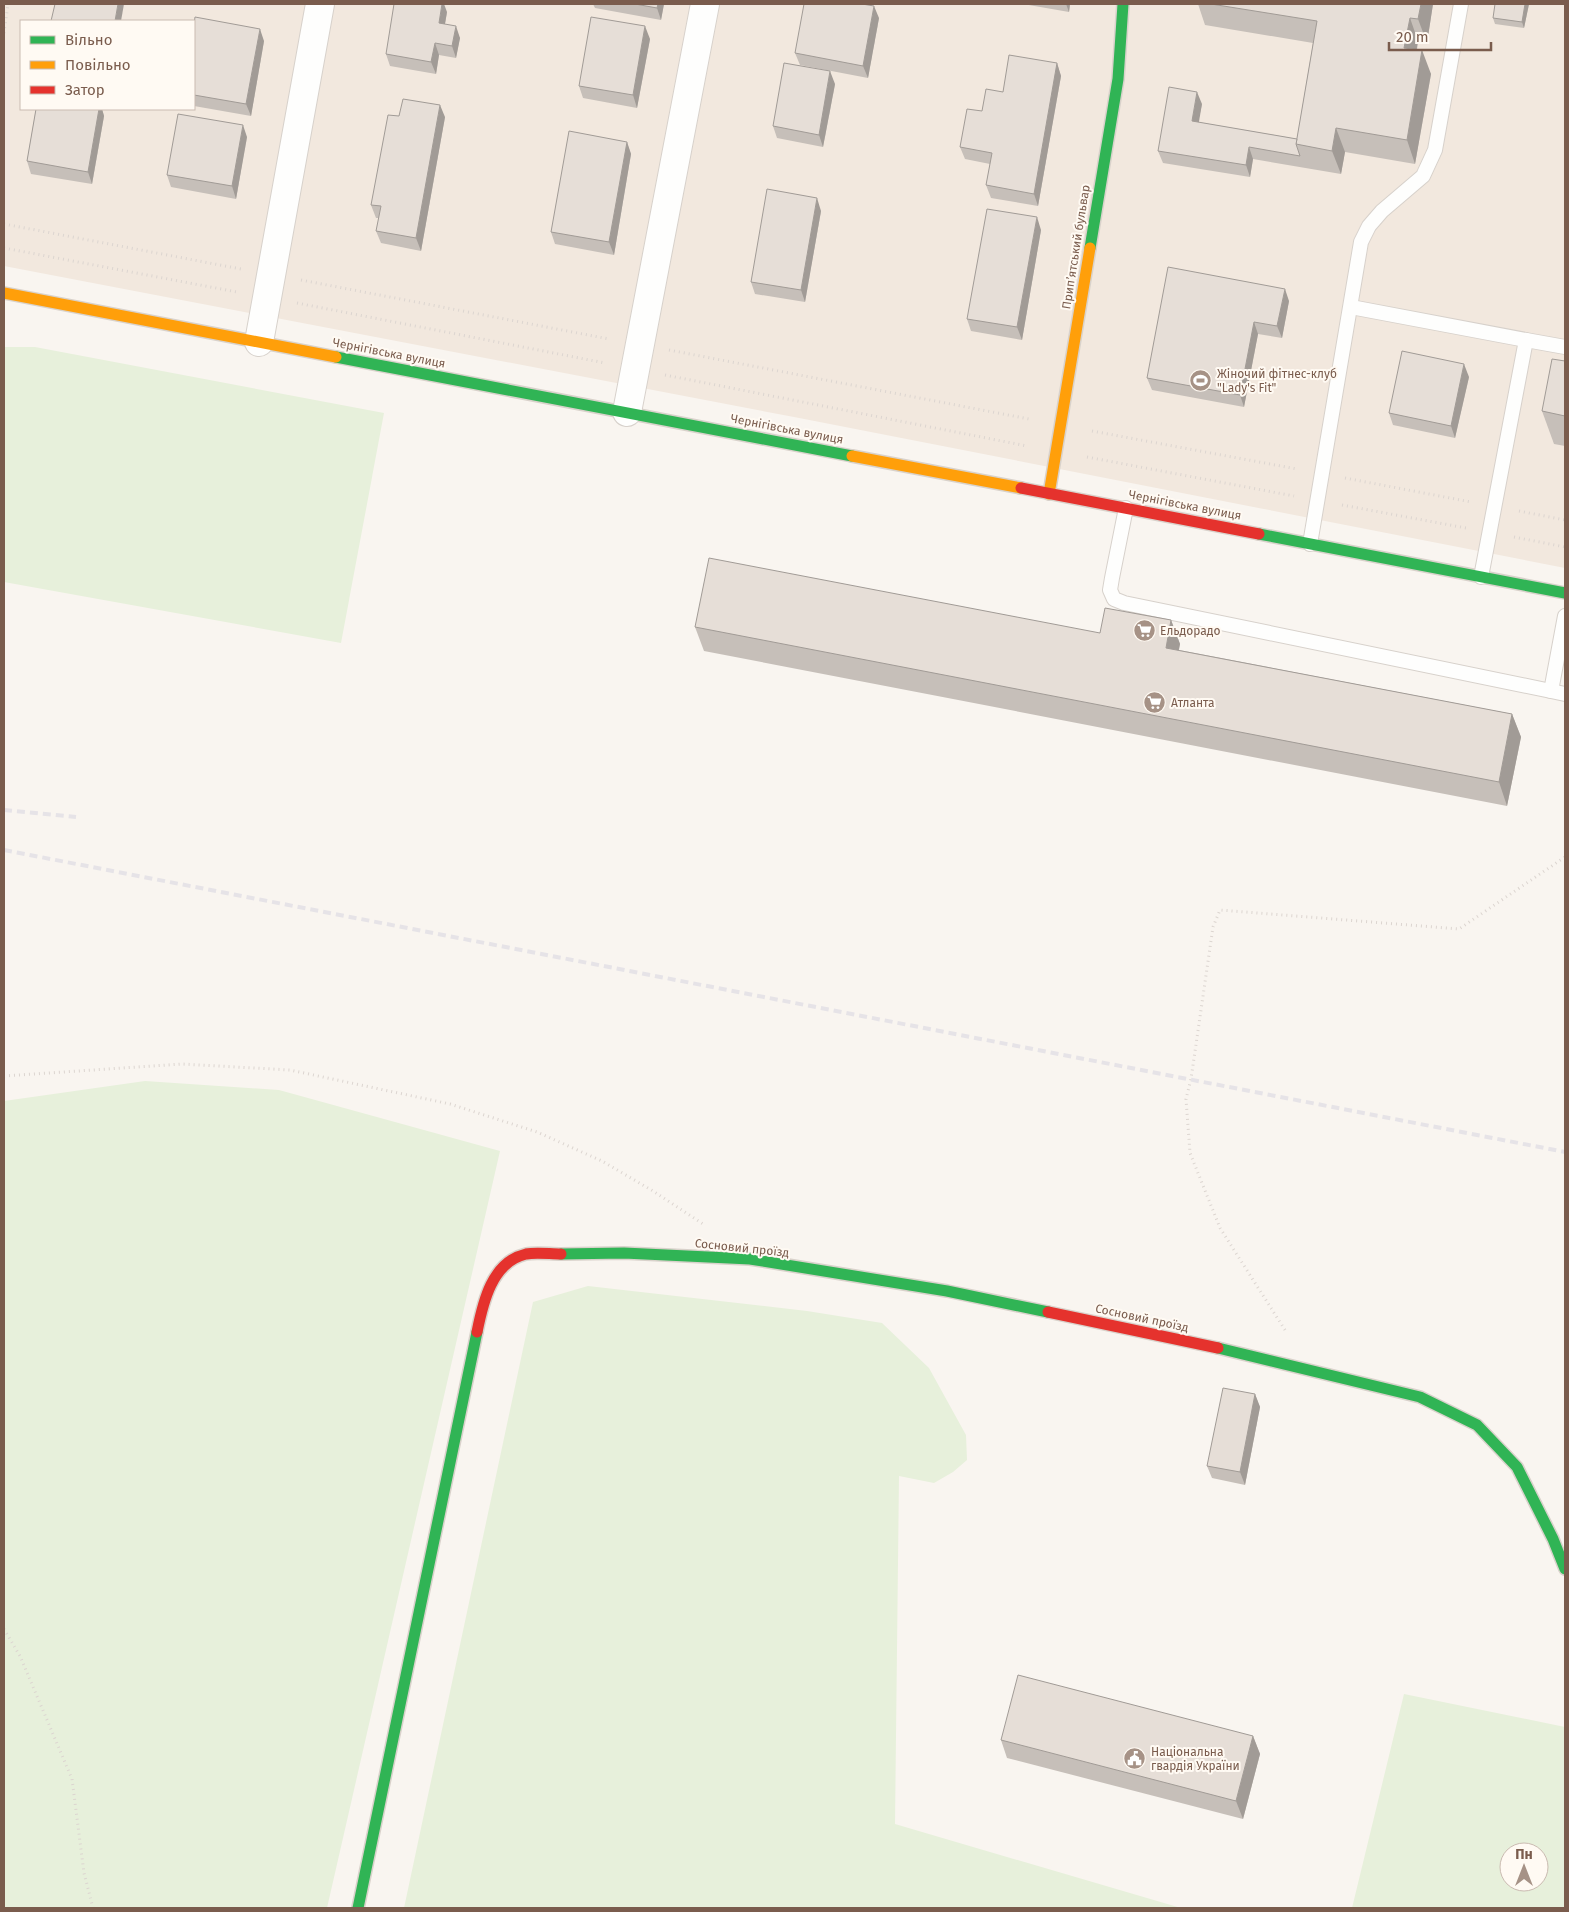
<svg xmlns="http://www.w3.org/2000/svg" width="1569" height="1912" font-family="'Fira Sans',sans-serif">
<rect width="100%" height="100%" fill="#f9f5f0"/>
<!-- residential -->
<path fill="#f2e8de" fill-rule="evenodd" d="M4 4H1565V568L794 417 4 266ZM21 21H194V109H21Z"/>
<!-- green -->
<g fill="#e7f0db" fill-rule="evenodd">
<polygon points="4,347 35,347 384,413 341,643 4,582"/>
<polygon points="145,1081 279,1090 500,1151 327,1908 4,1908 4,1101"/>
<polygon points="588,1286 807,1311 882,1323 929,1368 966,1435 967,1460 953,1472 934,1483 899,1476 895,1824 1181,1908 404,1908 533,1302"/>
<path d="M1404 1694 1565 1727V1908H1352ZM1509 1852H1539V1882H1509Z"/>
</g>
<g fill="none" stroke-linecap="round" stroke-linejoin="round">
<defs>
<g id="lane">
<polyline points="1351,307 1526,340"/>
<polyline points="1126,508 1112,578 1110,590 1114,599 1124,603 1551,691"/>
<polyline points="1310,544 1361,242 1369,226 1382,211 1423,176 1435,150 1461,4"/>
<polyline points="1481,577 1526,340 1565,347"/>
<polyline points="1565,616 1551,691 1565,694"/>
</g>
<g id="street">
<polyline points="259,342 320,4"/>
<polyline points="627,412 705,4"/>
</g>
<g id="fast">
<polyline points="1090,248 1118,79 1123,4"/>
<polyline points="336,357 852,456"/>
<polyline points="1259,534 1565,593"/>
<polyline points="561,1254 624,1253 750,1259 947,1291 1048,1312"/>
<polyline points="1218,1348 1420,1397 1477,1425 1517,1467 1553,1539 1565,1569"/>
<polyline points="358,1908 477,1332"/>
</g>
<g id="slow">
<polyline points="4,293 336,357"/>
<polyline points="852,456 1021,488"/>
<polyline points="1049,494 1090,248"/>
</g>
<g id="jam">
<polyline points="1021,488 1259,534"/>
<polyline points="1048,1312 1218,1348"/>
<path d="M477 1332C483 1302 492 1262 526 1254 536 1252 550 1254 561 1254"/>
</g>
</defs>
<!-- lane casing -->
<use href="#lane" stroke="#d7d1cb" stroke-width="16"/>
<!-- street casing -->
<use href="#street" stroke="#d7d1cb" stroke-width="30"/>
<!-- fast casing -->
<use href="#fast" stroke="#d9d2cb" stroke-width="14"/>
<!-- slow casing -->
<use href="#slow" stroke="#d9d2cb" stroke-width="14"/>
<!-- jam casing -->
<use href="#jam" stroke="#d9d2cb" stroke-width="14"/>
<!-- path -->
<g stroke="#dcd5d0" stroke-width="3" stroke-dasharray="1 4" stroke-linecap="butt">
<polyline points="4,33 8,4"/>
<polyline points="4,224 241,269"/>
<polyline points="4,248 237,292"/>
<polyline points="301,280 609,339"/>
<polyline points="297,303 605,363"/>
<polyline points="669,350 1029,419"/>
<polyline points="665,375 1027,446"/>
<polyline points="1092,431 1297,469"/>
<polyline points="1087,457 1294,496"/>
<polyline points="1345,478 1471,502"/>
<polyline points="1342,505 1466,528"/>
<polyline points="1519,511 1565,520"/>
<polyline points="1514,537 1565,547"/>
<polyline points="4,1076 182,1064 290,1070 450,1104 537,1132 602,1161 653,1191 703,1224"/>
<polyline points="1285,1330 1220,1228 1190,1153 1186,1099 1191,1079 1213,927 1220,910 1459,929 1565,857"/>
<polyline points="4,1629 20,1656 72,1779 84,1873 93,1908"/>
</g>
<!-- lane -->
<use href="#lane" stroke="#fefefd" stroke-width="14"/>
<!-- street -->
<use href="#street" stroke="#fefefd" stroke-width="28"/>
<!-- fast -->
<use href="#fast" stroke="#30b455" stroke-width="11"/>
<!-- slow -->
<use href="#slow" stroke="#ff9f0a" stroke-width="11"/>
<!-- jam -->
<use href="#jam" stroke="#e5322d" stroke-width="11"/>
<!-- rail -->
<g stroke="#e6e3e7" stroke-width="4" stroke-dasharray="8 5" stroke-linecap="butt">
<polyline points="4,810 76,817"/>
<polyline points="4,850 1565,1152"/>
</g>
</g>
<!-- wall -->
<g fill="#c6bfb9">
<polygon points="593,4 664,4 661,20 595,8"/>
<polygon points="1023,4 1070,4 1069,12"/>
<polygon points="1198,4 1433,4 1427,43 1418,41 1417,50 1431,74 1415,164 1345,152 1341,174 1253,159 1250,177 1163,163 1158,151 1202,104 1198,122 1297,139 1313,43 1205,25"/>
<polygon points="1529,4 1524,28 1495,24 1493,18"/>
<polygon points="447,12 445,24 460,38 456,58 439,55 436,74 390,66 386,54"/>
<polygon points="879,18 868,78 800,65 795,53"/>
<polygon points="194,24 264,41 251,116 194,106"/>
<polygon points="650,39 637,108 583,98 579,86"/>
<polygon points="1057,63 1061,76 1038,206 991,198 986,185 990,164 965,159 960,147 982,111 1003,92"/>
<polygon points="835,84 823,147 777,138 773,126"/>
<polygon points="36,109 102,109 104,116 92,184 31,174 27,161"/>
<polygon points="399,116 445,117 421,251 381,243 376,231 379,218 376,218 371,205"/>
<polygon points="247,137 236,199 171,187 167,175"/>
<polygon points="627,142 631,154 614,255 555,244 551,232"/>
<polygon points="821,211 805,302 755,294 751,282"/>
<polygon points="1041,230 1022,340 971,331 967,319"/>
<polygon points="1289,301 1282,338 1258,334 1244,407 1152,390 1147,378"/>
<polygon points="1565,361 1565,446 1554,444 1542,411"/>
<polygon points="1469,377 1455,438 1393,425 1389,413"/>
<polygon points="1171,620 1180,644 1179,650 1512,714 1521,737 1507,806 704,651 695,627 1100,633"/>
<polygon points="1255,1394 1260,1407 1245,1485 1212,1478 1207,1466"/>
<polygon points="1253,1736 1260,1754 1243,1819 1007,1758 1001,1740"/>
</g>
<!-- shaded-wall -->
<g fill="#a19b96">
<polygon points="118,4 124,4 121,21 115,21"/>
<polygon points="442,4 444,4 447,12 443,35 439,23"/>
<polygon points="658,4 664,4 661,20 657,8"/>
<polygon points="1066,4 1070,4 1069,12"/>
<polygon points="1421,4 1433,4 1427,43 1418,19"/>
<polygon points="1525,4 1529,4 1524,28 1522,22"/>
<polygon points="874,6 879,18 868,78 863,66"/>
<polygon points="1410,18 1418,41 1413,71 1404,48"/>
<polygon points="456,26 460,38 456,58 452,46"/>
<polygon points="645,26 650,39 637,108 633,95"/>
<polygon points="260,29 264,41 251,116 246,104"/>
<polygon points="435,43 439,55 436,74 431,62"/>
<polygon points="1422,50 1431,74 1415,164 1407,140"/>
<polygon points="1057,63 1061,76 1038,206 1034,194"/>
<polygon points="830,71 835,84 823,147 819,135"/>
<polygon points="1197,92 1202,104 1197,133 1192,121"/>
<polygon points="440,105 445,117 421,251 416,238"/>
<polygon points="99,109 102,109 104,116 92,184 88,172"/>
<polygon points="243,125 247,137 236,199 232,186"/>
<polygon points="1336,128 1345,152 1341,174 1332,151"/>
<polygon points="627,142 631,154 614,255 609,242"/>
<polygon points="1249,147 1253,159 1250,177 1246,165"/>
<polygon points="817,198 821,211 805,302 801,290"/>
<polygon points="1037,217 1041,230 1022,340 1017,327"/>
<polygon points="1285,289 1289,301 1282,338 1277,326"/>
<polygon points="1254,322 1258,334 1244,407 1240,395"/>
<polygon points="1464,364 1469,377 1455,438 1451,426"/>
<polygon points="1171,620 1180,644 1174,671 1166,648"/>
<polygon points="1512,714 1521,737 1507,806 1499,782"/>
<polygon points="1255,1394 1260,1407 1245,1485 1240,1472"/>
<polygon points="1253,1736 1260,1754 1243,1819 1236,1801"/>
</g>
<!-- building -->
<g fill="#e6ded7" stroke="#a19b96">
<polygon points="55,4 118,4 115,21 51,21"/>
<polygon points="394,4 442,4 439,23 456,26 452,46 435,43 431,62 386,54"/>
<polygon points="635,4 658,4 657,8"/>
<polygon points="804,4 862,4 874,6 863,66 795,53"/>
<polygon points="1211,4 1421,4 1418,19 1410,18 1404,48 1422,50 1407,140 1336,128 1332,151 1296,144 1317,21"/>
<polygon points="1495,4 1525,4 1522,22 1493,18"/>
<polygon points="195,17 260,29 246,104 194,95 194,24"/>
<polygon points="591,17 645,26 633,95 579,86"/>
<polygon points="1009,55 1057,63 1034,194 986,185 992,153 960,147 967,109 982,111 986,89 1003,92"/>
<polygon points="784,63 830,71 819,135 773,126"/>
<polygon points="1169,87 1197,92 1192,121 1297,139 1296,144 1300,156 1249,147 1246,165 1158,151"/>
<polygon points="403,99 440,105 416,238 376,231 381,206 371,205 388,115 399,116"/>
<polygon points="36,109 99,109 88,172 27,161"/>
<polygon points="178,114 243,125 232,186 167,175"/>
<polygon points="569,131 627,142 609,242 551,232"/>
<polygon points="767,189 817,198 801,290 751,282"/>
<polygon points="987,209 1037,217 1017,327 967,319"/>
<polygon points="1168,267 1285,289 1277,326 1254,322 1240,395 1147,378"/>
<polygon points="1402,351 1464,364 1451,426 1389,413"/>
<polygon points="1552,359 1565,361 1565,416 1542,411"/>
<polygon points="709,558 1100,633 1105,608 1171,620 1166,648 1512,714 1499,782 695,627"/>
<polygon points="1223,1388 1255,1394 1240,1472 1207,1466"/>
<polygon points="1018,1675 1253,1736 1236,1801 1001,1740"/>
</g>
<!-- icons -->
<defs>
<symbol id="stadium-disc" viewBox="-11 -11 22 22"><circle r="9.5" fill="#a69286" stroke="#fffaf3"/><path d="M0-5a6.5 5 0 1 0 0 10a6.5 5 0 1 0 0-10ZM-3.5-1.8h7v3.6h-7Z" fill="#fff"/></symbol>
<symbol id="supermarket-disc" viewBox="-11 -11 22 22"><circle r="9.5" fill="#a69286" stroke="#fffaf3"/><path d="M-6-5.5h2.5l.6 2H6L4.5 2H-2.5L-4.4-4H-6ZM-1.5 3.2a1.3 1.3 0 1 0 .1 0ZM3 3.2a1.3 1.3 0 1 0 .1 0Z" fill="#fff"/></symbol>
<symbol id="civic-disc" viewBox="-11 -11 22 22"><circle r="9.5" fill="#a69286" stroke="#fffaf3"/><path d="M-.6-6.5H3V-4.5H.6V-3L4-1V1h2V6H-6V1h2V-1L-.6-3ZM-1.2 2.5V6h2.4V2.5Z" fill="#fff"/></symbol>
</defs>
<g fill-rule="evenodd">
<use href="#stadium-disc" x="1188" y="368" width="25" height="25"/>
<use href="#supermarket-disc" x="1132" y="618" width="25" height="25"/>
<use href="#supermarket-disc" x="1142" y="690" width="25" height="25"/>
<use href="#civic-disc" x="1122" y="1746" width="25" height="25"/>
</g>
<g text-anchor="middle" stroke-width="4" stroke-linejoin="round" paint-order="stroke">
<!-- street labels -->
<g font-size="12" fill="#7a5c4d" stroke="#fffaf3">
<text transform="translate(1076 247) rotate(-81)" y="4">Припʼятський бульвар</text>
<text transform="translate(389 353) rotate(11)" y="4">Чернігівська вулиця</text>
<text transform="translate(787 429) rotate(11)" y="4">Чернігівська вулиця</text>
<text transform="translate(1185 505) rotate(11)" y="4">Чернігівська вулиця</text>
<text transform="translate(742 1248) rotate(6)" y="4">Сосновий проїзд</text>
<text transform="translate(1142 1318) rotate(12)" y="4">Сосновий проїзд</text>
</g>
<!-- poi labels -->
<g font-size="12" fill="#7a5c4d" stroke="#fffaf3" text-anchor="start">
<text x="1217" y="378">Жіночий фітнес-клуб<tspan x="1217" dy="14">"Lady's Fit"</tspan></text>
<text x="1160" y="635">Ельдорадо</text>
<text x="1171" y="707">Атланта</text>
<text x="1151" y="1756">Національна<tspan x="1151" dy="14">гвардія України</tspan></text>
</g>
</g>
<!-- border -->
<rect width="1569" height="1912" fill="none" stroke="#7a5c4d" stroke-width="10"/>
<!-- legend -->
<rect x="20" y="20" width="175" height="90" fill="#fffaf3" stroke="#cabbb1"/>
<rect x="30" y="36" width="25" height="8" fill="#30b455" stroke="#cabbb1"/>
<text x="65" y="45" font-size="15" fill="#7a5c4d">Вільно</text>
<rect x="30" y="61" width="25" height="8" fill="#ff9f0a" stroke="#cabbb1"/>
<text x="65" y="70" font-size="15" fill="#7a5c4d">Повільно</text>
<rect x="30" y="86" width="25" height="8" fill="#e5322d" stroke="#cabbb1"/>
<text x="65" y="95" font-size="15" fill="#7a5c4d">Затор</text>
<!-- north arrow -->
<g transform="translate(1524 1867)"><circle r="24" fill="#fffaf3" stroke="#cabbb1"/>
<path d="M0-4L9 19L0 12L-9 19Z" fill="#a69286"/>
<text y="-8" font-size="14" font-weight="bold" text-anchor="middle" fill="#7a5c4d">Пн</text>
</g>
<!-- scale -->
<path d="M1389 42v8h102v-8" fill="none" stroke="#7a5c4d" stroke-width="2.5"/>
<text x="1396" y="42" font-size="15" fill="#7a5c4d" stroke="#fffaf3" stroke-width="4" paint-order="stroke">20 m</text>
</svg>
